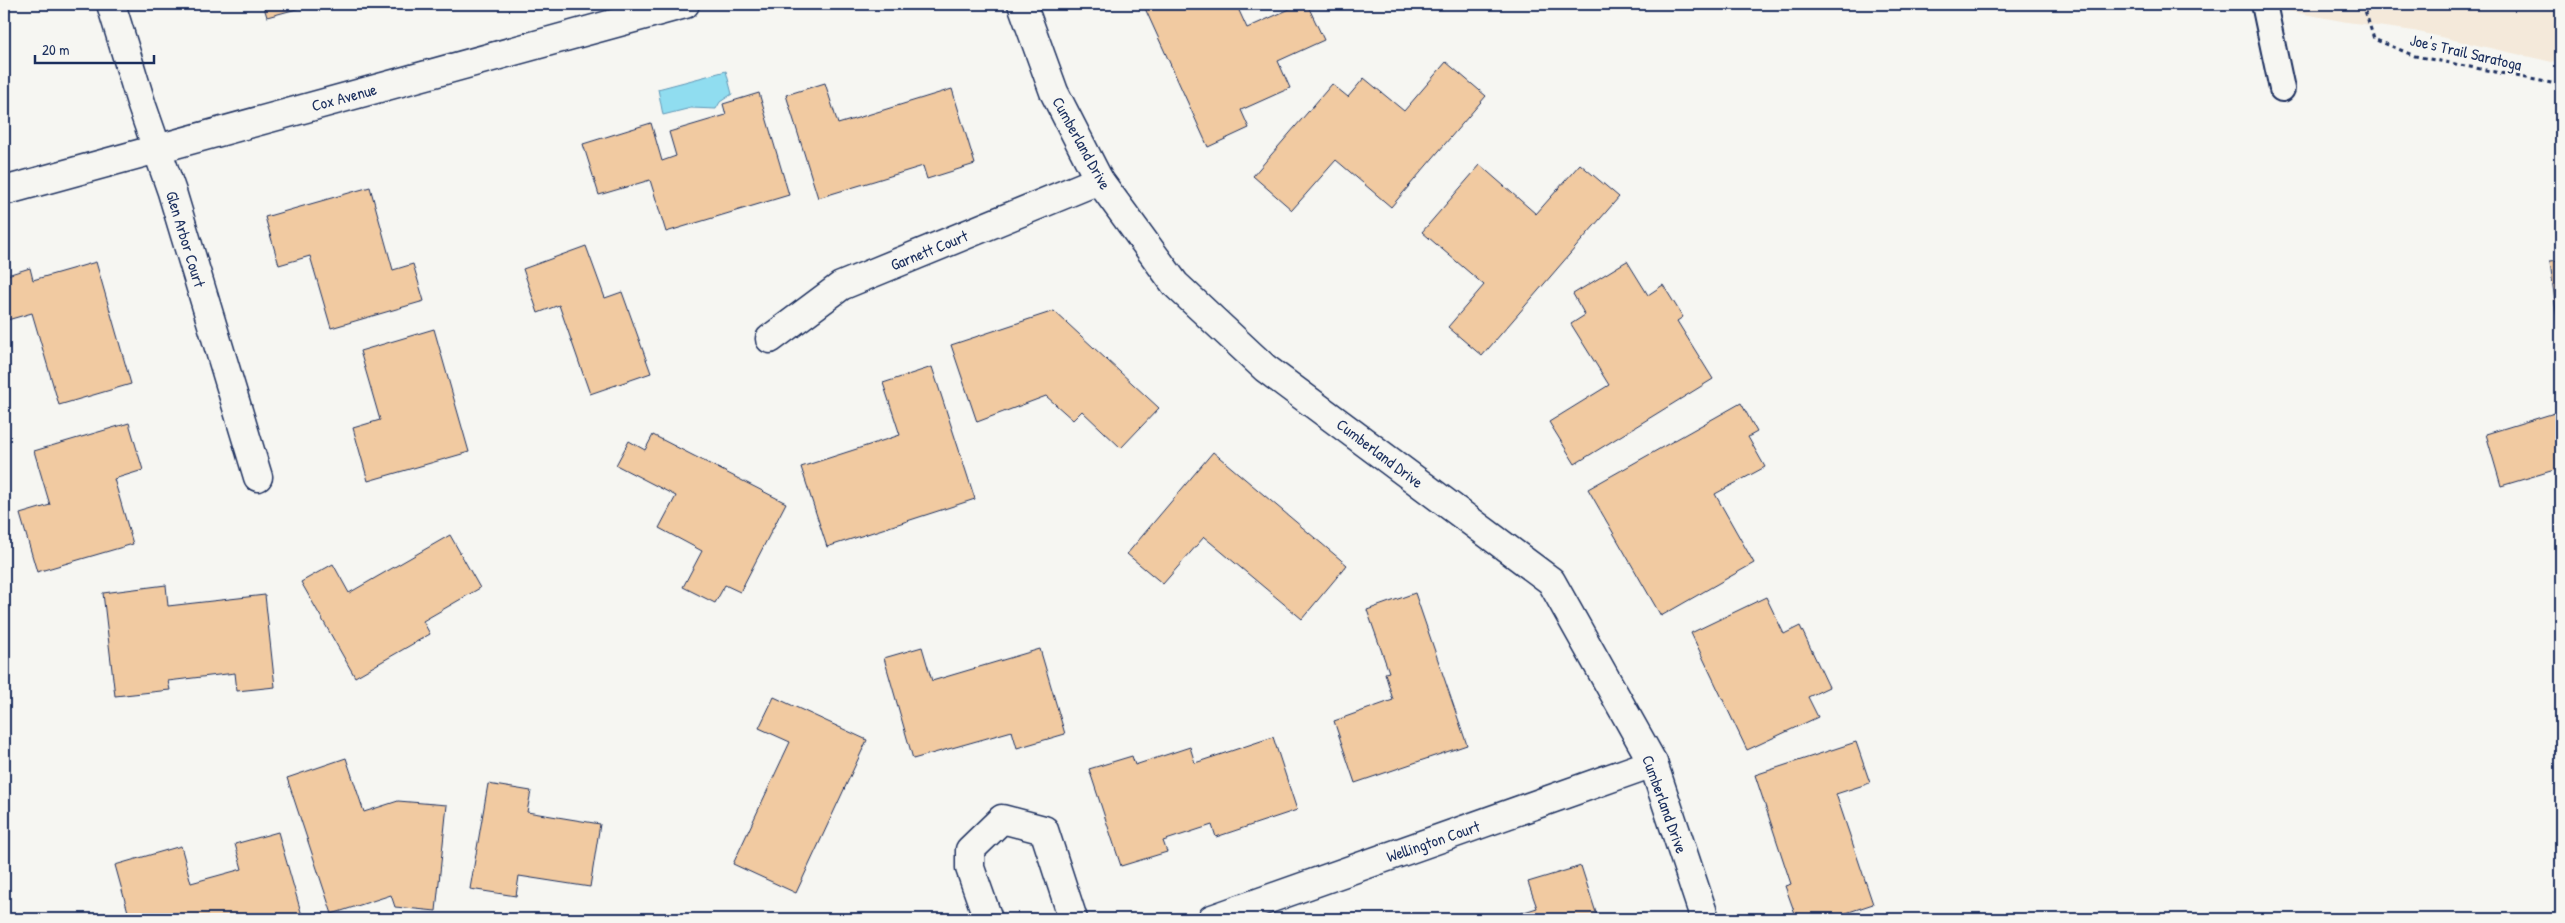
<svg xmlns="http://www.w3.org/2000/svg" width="2565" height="923" font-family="'Patrick Hand',sans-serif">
<rect width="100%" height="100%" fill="#f6f6f2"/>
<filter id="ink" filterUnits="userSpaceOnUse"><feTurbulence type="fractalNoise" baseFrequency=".02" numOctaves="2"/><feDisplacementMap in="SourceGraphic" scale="10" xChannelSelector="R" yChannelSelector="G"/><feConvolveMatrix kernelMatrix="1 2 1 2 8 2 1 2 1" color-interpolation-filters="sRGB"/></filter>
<g filter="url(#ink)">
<!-- built -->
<polygon fill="#f4e9da" points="2251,4 2561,4 2561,64 2414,31 2347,22"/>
<!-- water -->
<polygon fill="#90ddf0" stroke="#6197b6" points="726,71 732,94 720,102 716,109 691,108 663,115 658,89"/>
<!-- building -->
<g fill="#f1caa1" stroke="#1b2f5e">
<polygon points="263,4 315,4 267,17"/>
<polygon points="1143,4 1236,4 1247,28 1301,4 1307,4 1324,40 1278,61 1290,88 1241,110 1249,128 1208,147"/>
<polygon points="1446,62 1486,96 1391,207 1336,160 1292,210 1253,176 1332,84 1348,97 1364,78 1404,111"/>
<polygon points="825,83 838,124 952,89 975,164 927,179 923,166 818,198 786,95"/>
<polygon points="759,93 789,195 666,232 650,180 599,195 583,144 651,123 662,161 676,156 669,132 726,115 723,104"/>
<polygon points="1580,164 1619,197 1482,356 1448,327 1484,285 1422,232 1480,165 1536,214"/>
<polygon points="370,187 393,270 413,264 424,301 331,328 310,256 279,265 265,217"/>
<polygon points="586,246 605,298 622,292 651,373 590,394 559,305 538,313 523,269"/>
<polygon points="2561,260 2561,337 2559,337 2550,261"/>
<polygon points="1627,261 1648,295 1663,285 1683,317 1677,321 1713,379 1575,464 1549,422 1609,385 1571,324 1585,315 1573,294"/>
<polygon points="96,262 131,384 59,405 32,313 4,321 4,276 30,268 33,280"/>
<polygon points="1054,311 1159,408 1121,448 1082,411 1073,420 1046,396 977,422 951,345"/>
<polygon points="434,329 469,452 368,481 353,428 380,420 360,351"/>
<polygon points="932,367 975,499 827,547 801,467 900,435 883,383"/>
<polygon points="1741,403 1757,432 1748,437 1765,467 1715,494 1754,563 1661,616 1588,489"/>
<polygon points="2561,411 2561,468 2501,486 2486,434"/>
<polygon points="129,423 143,470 114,479 133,544 37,572 20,514 50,505 34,451"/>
<polygon points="653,435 786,503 740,592 725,585 715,603 683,587 702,551 659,528 676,496 616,465 629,441 645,450"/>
<polygon points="1213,452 1347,565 1302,619 1204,537 1163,584 1127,554"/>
<polygon points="450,535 480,588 423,621 430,634 355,677 301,582 333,564 349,593"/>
<polygon points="166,585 168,606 265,595 275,687 237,691 235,673 168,681 170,690 115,696 103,593"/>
<polygon points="1415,593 1467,745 1355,783 1334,721 1393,700 1385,673 1389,672 1367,610"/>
<polygon points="1766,597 1784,634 1800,626 1829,687 1808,697 1818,717 1747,750 1691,633"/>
<polygon points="922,647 932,681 1040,649 1065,734 1017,748 1012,731 913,759 884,658"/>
<polygon points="774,697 867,740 796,893 733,864 790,742 759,728"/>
<polygon points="1273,737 1297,810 1216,837 1212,825 1163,841 1167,852 1121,866 1089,769 1132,756 1135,765 1190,747 1195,763"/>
<polygon points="1856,742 1870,783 1836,794 1873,904 1828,919 1797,919 1785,886 1791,884 1755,775"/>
<polygon points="346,758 364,812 398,801 447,805 436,911 395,907 391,895 332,914 287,778"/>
<polygon points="488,784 531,791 527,812 600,824 590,887 519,876 516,896 470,889"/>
<polygon points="278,832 303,919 130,919 115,865 181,846 191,883 242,869 235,844"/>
<polygon points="1581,866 1598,919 1502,919 1537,908 1528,882"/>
</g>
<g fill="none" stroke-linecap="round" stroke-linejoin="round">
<defs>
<polyline id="service" points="2264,4 2282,89"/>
<g id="minor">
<polyline points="111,4 142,106 172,192 258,477"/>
<polyline points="1022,4 1054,92 1099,180 1175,284 1265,368 1551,581 1653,763 1705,919"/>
<polyline points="770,339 841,286 1099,180"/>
<polyline points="988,919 970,868 970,850 1002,819 1044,830 1073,919"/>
<polyline points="1212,919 1653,763"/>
</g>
<polyline id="secondary" points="4,191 685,4"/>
</defs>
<!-- service casing -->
<use href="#service" stroke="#1b2f5e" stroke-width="28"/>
<!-- minor casing -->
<use href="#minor" stroke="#1b2f5e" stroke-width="31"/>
<!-- secondary casing -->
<use href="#secondary" stroke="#1b2f5e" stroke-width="31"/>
<!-- path -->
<polyline stroke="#1b2f5e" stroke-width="3" stroke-dasharray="4 4" stroke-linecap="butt" points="2363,4 2374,39 2415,56 2561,85"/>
<!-- service -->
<use href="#service" stroke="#f6f6f2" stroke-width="24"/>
<!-- minor -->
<use href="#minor" stroke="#f6f6f2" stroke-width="28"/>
<!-- secondary -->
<use href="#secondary" stroke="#f6f6f2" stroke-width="28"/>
</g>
</g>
<g text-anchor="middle" stroke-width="4.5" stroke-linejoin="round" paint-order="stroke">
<!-- street labels -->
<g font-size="16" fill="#1b2f5e" stroke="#f6f6f2">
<text transform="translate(2466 52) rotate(13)" y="6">Joe's Trail Saratoga</text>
<text transform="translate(344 97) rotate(-15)" y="6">Cox Avenue</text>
<text transform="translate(1082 143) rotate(61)" y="6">Cumberland Drive</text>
<text transform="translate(186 239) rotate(73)" y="6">Glen Arbor Court</text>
<text transform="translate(929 250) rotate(-22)" y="6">Garnett Court</text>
<text transform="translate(1380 453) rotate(37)" y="6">Cumberland Drive</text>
<text transform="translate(1665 804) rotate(70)" y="6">Cumberland Drive</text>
<text transform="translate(1433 841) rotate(-19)" y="6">Wellington Court</text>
</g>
</g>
<!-- margin -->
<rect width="2565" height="923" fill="none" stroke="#f6f6f2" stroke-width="20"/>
<rect x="10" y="10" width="2545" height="903" fill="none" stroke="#1b2f5e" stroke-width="2" filter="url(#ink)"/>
<!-- scale -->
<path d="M35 55v8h119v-8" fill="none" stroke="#1b2f5e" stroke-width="2.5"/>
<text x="42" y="55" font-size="15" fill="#1b2f5e" stroke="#f6f6f2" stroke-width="4" paint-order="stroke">20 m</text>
</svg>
